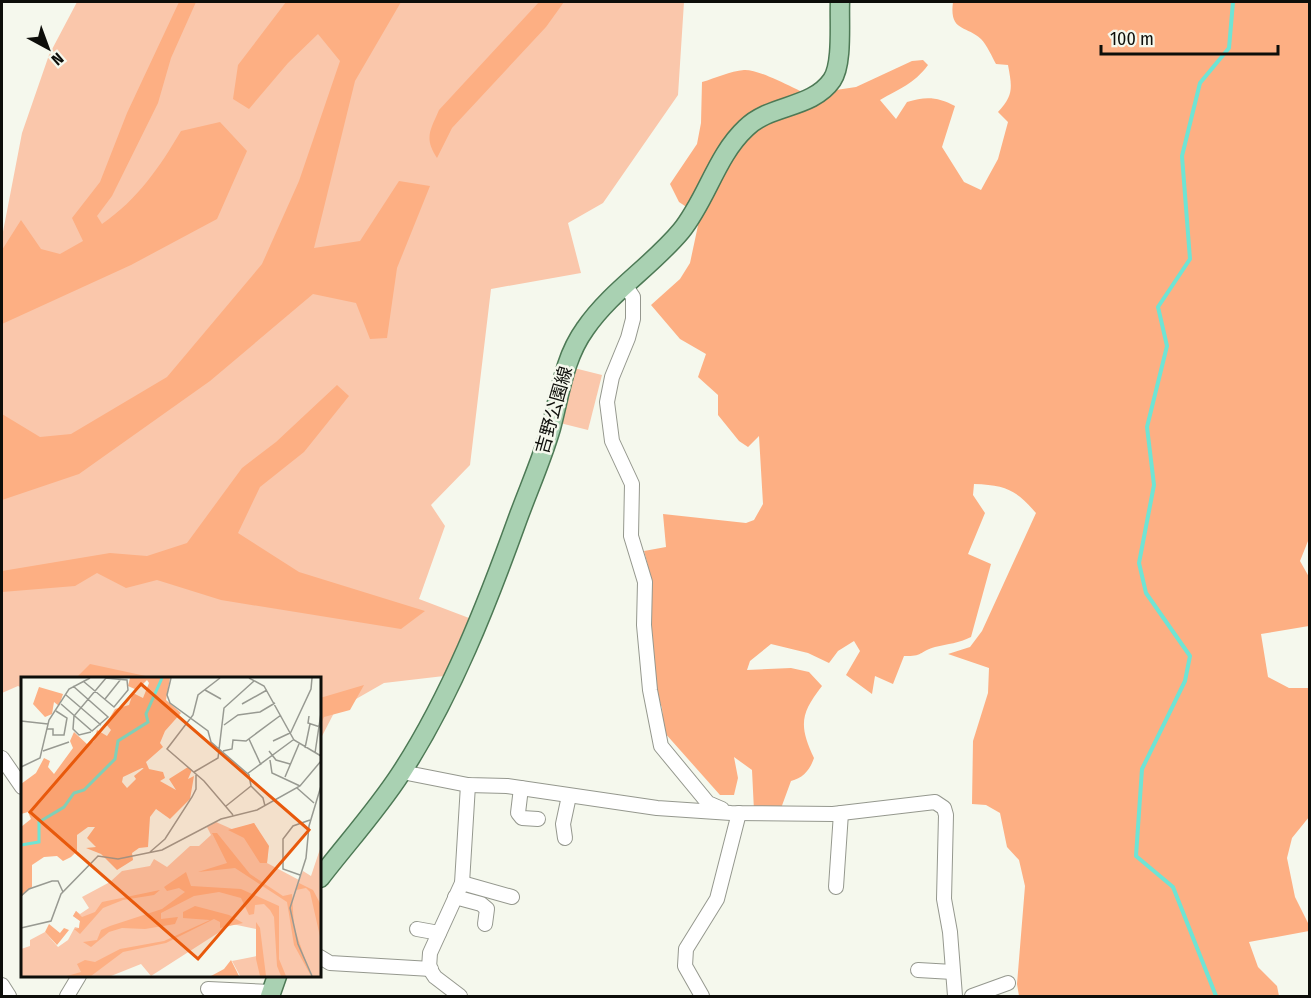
<svg xmlns="http://www.w3.org/2000/svg" width="1311" height="998" font-family="'Fira Sans Condensed','Noto Sans JP',sans-serif">
<rect width="100%" height="100%" fill="#f5f8ed"/>
<!-- green -->
<g fill="#fac7ab">
<polygon points="77,2 684,2 678,95 603,203 568,223 581,273 491,289 470,465 431,505 445,526 419,599 469,618 444,676 384,683 335,711 320,740 320,678 22,678 22,688 18,686 2,693 2,237 22,133 49,55"/>
<polygon points="574,368 602,375 588,430 560,423"/>
</g>
<!-- forest -->
<g fill="#fdaf83">
<path d="M179 2H196L171 58 158 103 112 196 97 216 102 224C138 199 159 168 181 131L220 122 247 151 217 219 131 265 2 324V250L21 220 41 249 60 254 83 241 72 218 100 182 127 113Z"/>
<polygon points="286,2 401,2 355,81 314,248 360,241 399,181 430,186 397,268 387,338 370,339 356,303 313,294 210,381 79,474 2,500 2,414 40,437 71,434 167,377 262,264 299,181 340,61 318,34 288,63 249,109 233,99 238,65"/>
<path d="M539 2H564L546 27 452 128 437 158C424 138 430 131 439 110Z"/>
<path d="M953 2H1309L1310 536 1300 561 1309 577V626L1261 634 1268 677 1289 688H1309V817L1292 838 1287 858 1295 897 1309 925V931L1249 942 1258 967 1277 986 1279 996H1019L1017 984 1025 886 1019 860 1007 847 1000 813 986 805 972 804 973 741 988 693 989 668 948 654 970 647 982 631 1036 513C1016 490 1006 485 974 484L973 495 985 513 968 554 991 564 971 637C959 643 948 644 935 647 920 651 923 657 904 656L893 684 875 676 872 694 846 675 860 651 854 641 838 651 829 663 808 653 771 644 750 661 747 670 791 668 809 672 822 686C800 714 799 726 814 758 810 770 803 778 791 781L780 811H754L752 770 734 757 738 778 734 795H720L664 732 662 708 650 675 648 566 644 551 666 547 663 514 746 523 754 520 763 504 759 436 748 447 739 441 718 415V395L698 377 706 354 680 339 651 305 680 279 690 263 700 216 679 202 670 184 697 144 701 123 702 82C716 78 730 71 744 70 761 69 801 93 820 100L836 90 856 87 912 61 923 60 928 65C914 84 899 89 880 100L896 119 907 102C926 96 938 97 955 106L942 147 964 182 981 190 998 159 1008 122 998 112C1014 95 1012 87 1008 65L996 64C992 57 987 45 981 39 966 25 949 32 953 2Z"/>
<polygon points="337,385 349,396 304,452 260,487 238,533 299,572 425,611 401,629 221,600 157,580 126,588 97,573 75,586 2,592 2,571 110,553 147,556 187,543 242,468 276,442"/>
<polygon points="90,664 155,678 76,678"/>
<polygon points="364,685 350,710 324,717 320,726 320,698"/>
</g>
<g fill="none" stroke-linecap="round" stroke-linejoin="round">
<!-- stream -->
<polyline stroke="#6fe4d4" stroke-width="4" points="1216,996 1173,887 1136,856 1142,769 1185,681 1190,656 1146,593 1139,563 1154,485 1147,427 1167,346 1158,307 1190,259 1182,156 1200,83 1229,48 1233,2"/>
<defs>
<g id="minor">
<polyline points="625,285 633,297 633,319 628,338 612,377 607,402 612,441 632,484 631,536 645,582 644,625 650,690 661,746 708,803 722,809"/>
<polyline points="2,758 22,787"/>
<polyline points="402,772 468,785 507,786 657,808 731,813 833,814 935,802 944,808 946,815 944,899 950,932 955,996"/>
<polyline points="521,788 518,813 522,818 538,819"/>
<polyline points="565,838 563,824 569,796"/>
<polyline points="462,883 512,897"/>
<polyline points="836,887 841,813"/>
<polyline points="455,897 481,904 487,909 485,924"/>
<polyline points="417,929 439,933"/>
<polyline points="320,957 330,963 431,969"/>
<polyline points="918,970 953,972"/>
<polyline points="2,985 9,996"/>
<polyline points="208,989 271,992"/>
<polyline points="67,996 79,976"/>
<polyline points="460,996 435,977 429,968 430,953 462,883 468,785"/>
<polyline points="702,996 685,966 686,949 717,899 739,813"/>
<polyline points="972,996 1008,983"/>
</g>
<g id="major">
<path d="M320 878C347 843 377 810 401 773 451 696 487 604 518 518 529 488 542 459 551 428 560 394 564 358 585 329 611 291 652 266 681 231 707 199 716 156 746 128 770 104 812 109 832 80 843 64 839 21 840 2"/>
<polyline points="270,996 277,976"/>
</g>
</defs>
<!-- minor casing -->
<use href="#minor" stroke="#95988e" stroke-width="16"/>
<!-- major casing -->
<use href="#major" stroke="#4d7955" stroke-width="21"/>
<!-- minor -->
<use href="#minor" stroke="#fff" stroke-width="14"/>
<!-- major -->
<use href="#major" stroke="#a9d1b2" stroke-width="18"/>
</g>
<g text-anchor="middle" stroke-width="5" stroke-linejoin="round" paint-order="stroke">
<!-- street labels -->
<g font-size="18" fill="#0d0e0a" stroke="#f5f8ed">
<text transform="translate(554 410) rotate(-74)" y="6">吉野公園線</text>
</g>
</g>
<!-- overview -->
<g transform="translate(21 677)">
<rect width="300" height="300" fill="#f5f8ed"/>
<path d="M195 145 213 153 233 146 247 171 246 186 278 203 282 194 290 199 300 169V299H219L211 284 236 279 235 252 211 247 130 299 120 287 90 299H0V272L9 269V263L24 255 37 270 47 263 54 250 58 251 59 244 52 239 55 234 59 237 68 231 61 220 89 205 101 194 129 189 133 182 146 190 169 169H178L190 158 186 150Z" fill="#fac7ab"/>
<path d="M109 1H149L145 23 160 36 144 54 139 66 142 70 125 85 128 92 121 91 102 100 101 105 106 111 115 102 113 99 123 91 142 95 144 101 139 104 155 113 148 102 167 90 171 93 167 102 173 99 169 122 149 142 135 132 129 140 127 170 118 171 111 176 112 183 96 193 80 177 65 171 75 170 66 161 74 150H67L56 158V174L50 180 42 184 36 179 23 180 11 188V210L0 220V150L10 142 7 135 0 137V107L15 96 23 81 29 84 27 90 33 97 52 71 49 64 53 55 67 68 73 64 76 53 86 59 90 53 85 47 94 32 108 28 112 16 122 21 128 6 126 3 116 13 107 9ZM18 10 42 17 38 29 33 25 31 37 24 40 12 27ZM233 146 248 169 246 186H239L223 161 207 153ZM191 156H196L229 197 262 219 271 217 273 250 290 299 273 268 266 225 214 191 177 195 206 186ZM165 195 170 209 220 212 258 229V282L265 299H260L256 289 253 240 249 233 243 227 234 228 233 237 228 238 220 221 198 215 173 219 140 236V242L157 240 154 247 124 252 101 251 88 255 70 270 62 265 76 263 80 253 89 249 141 232 164 215 158 211 146 214 143 210ZM278 206 292 213 300 228V264L289 215 285 211 275 213ZM139 213 133 218 102 223 82 231 59 257 53 252 58 251 59 244 52 239 55 234 61 240 74 235 81 225ZM174 229 208 238 222 246 199 251V245L193 242 145 266 102 275 70 299H46L60 295 56 287 64 283 74 285 99 272 143 264 189 243 162 241V235ZM235 245 239 251 245 299H239L235 282ZM28 247 39 256 43 251 48 253 36 268 24 255ZM210 283 218 299H190L203 292Z" fill="#fdaf83"/>
<path fill="none" stroke="#6fe4d4" stroke-width="3" d="M0 168 18 165V145L43 130 53 116 63 113 94 82 97 64 127 45 125 37 141 1"/>
<path fill="none" stroke="#989a92" stroke-width="1.5" d="M150 1 146 18 149 26 187 54 190 65 228 98 230 109 205 129M199 1 177 18 172 38 146 72 183 104 212 138M228 1 243 9 273 63 300 79M62 4 93 30 107 13 106 3 84 1M184 13 200 22M45 18 80 48M84 22 100 2M40 27 71 54 87 40 52 9M221 27 246 13M288 39 287 46 299 50M0 44 27 47M203 48 217 38 239 35 254 26M26 52H32V58H43L46 41 35 34M70 55 58 58 52 52 53 39 85 1M269 57 290 12 291 1M228 62 240 88M252 64 269 56M284 71 289 47M22 74 48 65M202 74 211 72 212 63 225 64 260 38M248 74 255 83 269 87M294 76 300 36M249 83 251 96 279 109M0 90 19 81 28 43 48 12 69 1M173 95 197 81 203 31 233 4M226 97 272 63M264 100 278 67M230 109 242 121 244 129M276 111 293 126M129 175 144 162 171 120 175 112V98M279 198 262 192V162L272 149 289 143M0 219 8 212 31 204H37L42 215M0 251 30 244 40 217 77 179 97 182 141 173 200 142 236 133 279 109 300 84M291 299 277 267 269 231 285 181 288 149 300 109"/>
<path fill="#e8590c" fill-opacity="0.15" stroke="#e8590c" stroke-width="3" d="M120 7 288 153 177 282 9 135Z"/>
<rect width="300" height="300" fill="none" stroke="#0d0e0a" stroke-width="3"/>
</g>
<!-- border -->
<rect width="1311" height="998" fill="none" stroke="#0d0e0a" stroke-width="6"/>
<!-- north arrow -->
<g transform="translate(48 48) rotate(139)" stroke="#f5f8ed" stroke-width="4.5" paint-order="stroke">
<path d="M0-4.5L10 22L0 15L-10 22Z" fill="#0d0e0a"/>
<text y="-9" font-size="16" font-weight="bold" text-anchor="middle" fill="#0d0e0a">N</text>
</g>
<!-- scale -->
<path d="M1101 45v9h177v-9" fill="none" stroke="#0d0e0a" stroke-width="3"/>
<text x="1110" y="45" font-size="18" fill="#0d0e0a" stroke="#f5f8ed" stroke-width="4.5" paint-order="stroke">100 m</text>
</svg>
